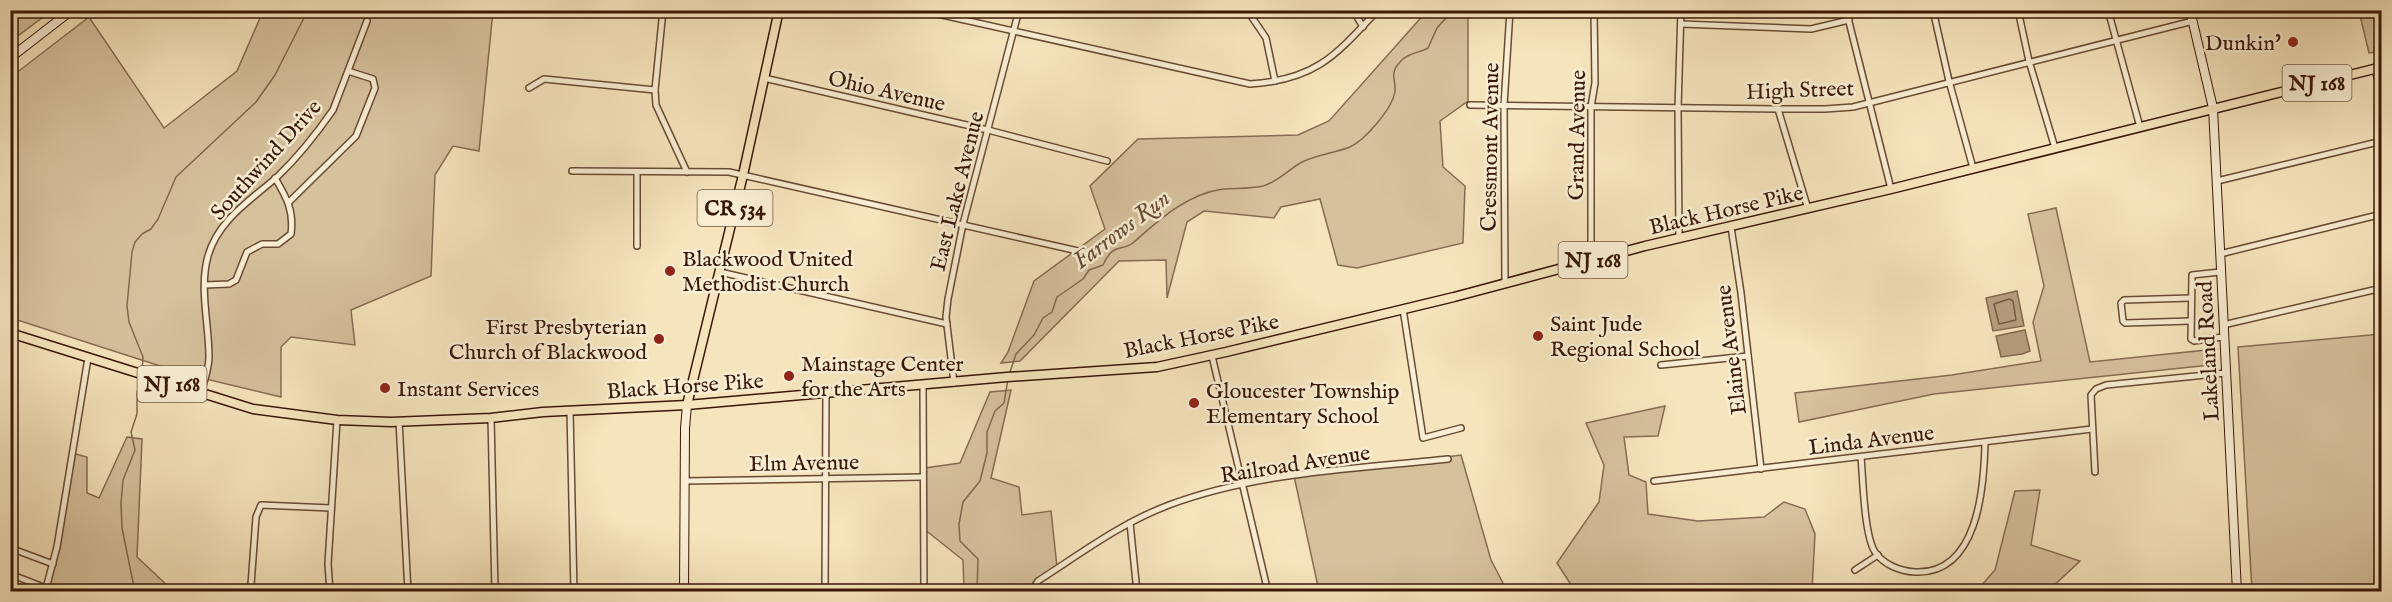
<svg xmlns="http://www.w3.org/2000/svg" width="2392" height="602" font-family="'IM FELL English',serif">
<rect width="100%" height="100%" fill="#f6e4bc"/>
<filter id="stains"><feTurbulence type="fractalNoise" baseFrequency=".00333" numOctaves="4"/><feColorMatrix values="0 0 0 0 .2 0 0 0 0 .09 0 0 0 0 .02 0 0 0 .5 -.17"/></filter>
<radialGradient id="worn" r=".72"><stop offset=".6" stop-color="#630" stop-opacity="0"/><stop offset="1" stop-color="#630" stop-opacity=".3"/></radialGradient>
<!-- green -->
<g fill="#d6c19d" stroke="#876c52" stroke-width="1.5">
<polygon points="11,10 51,10 51,11 11,41"/>
<polygon points="263,11 493,11 479,151 453,146 435,175 431,276 351,310 355,345 291,337 281,347 281,397 185,374 11,318 11,77 89,17 164,128 237,71"/>
<polygon points="1427,11 1468,11 1468,101 1440,121 1443,167 1465,186 1463,243 1357,268 1338,265 1320,199 1281,207 1274,218 1204,211 1187,222 1167,298 1166,260 1119,261 1020,361 1001,363 1008,352 1034,281 1105,229 1090,186 1138,139 1298,135 1329,121"/>
<polygon points="2359,11 2381,11 2381,51 2369,53"/>
<polygon points="2056,208 2090,362 2217,349 2210,365 1934,394 1799,422 1795,393 1952,375 2041,361 2033,322 2044,286 2028,214"/>
<polygon points="2381,334 2381,591 2252,591 2238,347"/>
<polygon points="1011,390 991,478 1019,487 1022,515 1051,511 1057,567 1025,591 964,591 963,560 924,529 925,468 960,463 990,392"/>
<polygon points="1665,406 1658,436 1624,437 1629,475 1646,482 1648,514 1698,521 1764,517 1784,502 1805,509 1815,534 1812,591 1575,591 1557,563 1599,502 1604,465 1586,423"/>
<polygon points="127,437 142,439 137,557 168,586 168,591 56,592 48,589 72,453 87,457 87,493 99,498"/>
<polygon points="1461,455 1491,560 1503,583 1492,592 1319,591 1294,476"/>
<polygon points="2040,490 2031,545 2080,561 2048,591 1969,591 1979,588 1995,570 2015,491"/>
</g>
<!-- water -->
<g fill="#b59e7e" stroke="#83684e" stroke-width="1.5">
<polygon points="2017,291 2024,326 1993,331 1986,298"/>
<polygon points="2025,330 2030,351 2022,354 2001,357 1996,336"/>
</g>
<g fill="none" stroke-linecap="round" stroke-linejoin="round">
<!-- shore -->
<polygon stroke="#765a42" stroke-width="1.5" points="2009,299 2013,301 2016,320 1999,324 1994,304"/>
<!-- stream -->
<g stroke="#83684e" stroke-width="1.5">
<polyline points="142,371 143,357 129,322 127,306 132,252 135,242 142,234 151,229 158,219 176,177 256,102 275,75 308,10"/>
<path d="M1009 375 1016 354 1034 335 1043 318 1052 312 1057 297 1083 279 1089 270 1103 265C1114 241 1121 253 1134 242 1160 219 1187 194 1223 189 1236 188 1250 189 1263 186 1278 182 1289 169 1302 162 1317 155 1334 153 1350 147 1365 140 1393 108 1395 91 1396 79 1389 74 1400 62 1407 53 1419 53 1428 48L1437 28 1453 10"/>
<polyline points="135,592 122,528 121,503 123,480 135,450 131,432 137,414 137,393 140,379"/>
<polyline points="977,592 978,559 960,541 959,524 963,502 980,481 987,453 987,432 995,411 1004,403 1008,379"/>
<polyline points="2371,592 2374,583 2382,576"/>
</g>
<defs>
<g id="street">
<polyline points="663,10 655,90 656,105 687,172"/>
<path d="M920 10 1250 84C1316 80 1336 55 1378 10"/>
<polyline points="1247,10 1266,38 1275,81"/>
<polyline points="1353,10 1363,27"/>
<polyline points="1846,10 1891,189"/>
<polyline points="1933,10 1949,81 1973,168"/>
<polyline points="2018,10 2029,61 2055,148"/>
<polyline points="2108,10 2140,127"/>
<polyline points="1681,24 1811,29 1849,20"/>
<polyline points="2375,69 2382,97"/>
<polyline points="764,78 988,130 1107,161"/>
<polyline points="529,88 544,79 655,90"/>
<polyline points="1470,105 1778,109 1825,109 1853,107 2193,21"/>
<polyline points="1778,109 1808,209"/>
<polyline points="572,171 729,172 1078,251"/>
<polyline points="637,172 637,246"/>
<polyline points="2217,181 2382,141"/>
<polyline points="289,202 356,136 375,88 373,79 348,71"/>
<polyline points="1731,227 1741,293 1761,469"/>
<polyline points="1679,239 1678,108 1681,10"/>
<polyline points="2220,254 2382,214"/>
<polyline points="1591,261 1591,107 1595,83 1594,10"/>
<polyline points="720,272 947,324"/>
<polyline points="2220,272 2192,275 2191,339 2194,341 2223,337"/>
<polyline points="1505,283 1504,105 1510,10"/>
<path d="M205 285 229 284 236 280 247 252 262 244H278L291 234C294 211 287 198 275 178"/>
<polyline points="2191,298 2124,300 2121,303 2123,321 2125,323 2191,321"/>
<polyline points="1403,309 1423,438 1461,428"/>
<polyline points="2223,325 2382,288"/>
<polyline points="1212,356 1268,592"/>
<polyline points="1661,365 1748,356"/>
<polyline points="954,383 946,317 948,299 963,224 1019,10"/>
<polyline points="923,385 924,592"/>
<path d="M201 393C204 382 209 368 209 357 209 324 199 288 208 256 218 220 251 200 277 177 297 158 317 133 333 110L367 21"/>
<polyline points="570,411 574,592"/>
<polyline points="491,418 495,592"/>
<polyline points="399,421 408,592"/>
<path d="M1861 457C1863 479 1864 535 1875 552 1884 565 1900 571 1915 572 1978 575 1984 488 1985 443"/>
<polyline points="2095,472 2091,395 2096,389 2106,385 2226,373"/>
<polyline points="684,481 923,477"/>
<polyline points="1654,481 2092,429"/>
<polyline points="1130,523 1137,592"/>
<polyline points="10,548 53,564"/>
<polyline points="1855,570 1878,555"/>
<polyline points="10,574 46,588"/>
<polyline points="251,585 256,517 261,505 331,508"/>
<polyline points="45,592 57,547 88,358"/>
<polyline points="330,592 328,564 337,420"/>
<polyline points="825,592 826,393"/>
<path d="M1031 592 1038 581C1080 554 1121 523 1169 505 1257 472 1355 469 1448 459"/>
</g>
<g id="secondary">
<polyline points="2190,10 2213,108 2237,592"/>
<polyline points="10,58 72,10"/>
<polyline points="684,592 685,428 687,405"/>
</g>
<g id="primary">
<polyline points="10,333 253,409 337,420 391,422 491,418 543,412 687,405 1007,377 1157,367 1226,352 1454,297 1645,246 1891,189 2382,67"/>
<polyline points="687,405 743,175 779,10"/>
</g>
</defs>
<!-- street casing -->
<use href="#street" stroke="#684a34" stroke-width="8"/>
<!-- secondary casing -->
<use href="#secondary" stroke="#381706" stroke-width="10"/>
<!-- primary casing -->
<use href="#primary" stroke="#381706" stroke-width="11"/>
<!-- street -->
<use href="#street" stroke="#f9edd3" stroke-width="5"/>
<!-- secondary -->
<use href="#secondary" stroke="#f9edd3" stroke-width="8"/>
<!-- primary -->
<use href="#primary" stroke="#f6e4bc" stroke-width="8"/>
</g>
<!-- markers -->
<g fill="#8f2418" stroke="#f9edd3" stroke-width="2">
<circle cx="2293" cy="42" r="6"/>
<circle cx="670" cy="271" r="6"/>
<circle cx="1538" cy="336" r="6"/>
<circle cx="659" cy="339" r="6"/>
<circle cx="789" cy="376" r="6"/>
<circle cx="385" cy="388" r="6"/>
<circle cx="1194" cy="403" r="6"/>
</g>
<g text-anchor="middle" stroke-width="5" stroke-linejoin="round" paint-order="stroke">
<!-- shield labels -->
<g fill="#f9edd3" stroke="#725744" stroke-width="1.5">
<rect x="2282.5" y="65" width="69" height="36" rx="4.5"/>
<rect x="697.5" y="190" width="75" height="36" rx="4.5"/>
<rect x="1558.5" y="242" width="69" height="36" rx="4.5"/>
<rect x="137.5" y="366" width="69" height="36" rx="4.5"/>
</g>
<g font-size="21" font-weight="bold" fill="#381706">
<text x="2317" y="90">NJ 168</text>
<text x="735" y="215">CR 534</text>
<text x="1593" y="267">NJ 168</text>
<text x="172" y="391">NJ 168</text>
</g>
<!-- poi labels -->
<g font-size="22" fill="#381706" stroke="#f9edd3" text-anchor="start">
<text x="2281" y="50" text-anchor="end">Dunkin'</text>
<text x="682" y="266">Blackwood United<tspan x="682" dy="25">Methodist Church</tspan></text>
<text x="1550" y="331">Saint Jude<tspan x="1550" dy="25">Regional School</tspan></text>
<text x="647" y="334" text-anchor="end">First Presbyterian<tspan x="647" dy="25">Church of Blackwood</tspan></text>
<text x="801" y="371">Mainstage Center<tspan x="801" dy="25">for the Arts</tspan></text>
<text x="397" y="396">Instant Services</text>
<text x="1206" y="398">Gloucester Township<tspan x="1206" dy="25">Elementary School</tspan></text>
</g>
<!-- street labels -->
<g font-size="22" fill="#381706" stroke="#f9edd3">
<text transform="translate(1800 89) rotate(-2)" y="8">High Street</text>
<text transform="translate(887 90) rotate(13)" y="8">Ohio Avenue</text>
<text transform="translate(1576 135) rotate(-89)" y="8">Grand Avenue</text>
<text transform="translate(1489 147) rotate(-89)" y="8">Cressmont Avenue</text>
<text transform="translate(265 159) rotate(-48)" y="8">Southwind Drive</text>
<text transform="translate(956 191) rotate(-76)" y="8">East Lake Avenue</text>
<text transform="translate(1726 209) rotate(-13)" y="8">Black Horse Pike</text>
<text transform="translate(1201 335) rotate(-11)" y="8">Black Horse Pike</text>
<text transform="translate(1730 350) rotate(-97)" y="8">Elaine Avenue</text>
<text transform="translate(2207 351) rotate(-93)" y="8">Lakeland Road</text>
<text transform="translate(685 385) rotate(-4)" y="8">Black Horse Pike</text>
<text transform="translate(1871 439) rotate(-7)" y="8">Linda Avenue</text>
<text transform="translate(804 462) rotate(-1)" y="8">Elm Avenue</text>
<text transform="translate(1295 463) rotate(-9)" y="8">Railroad Avenue</text>
</g>
<!-- water labels -->
<g font-size="24" font-style="italic" fill="#6a4d36" stroke="#f9edd3">
<text transform="translate(1121 229) rotate(-37)" y="8">Farrows Run</text>
</g>
</g>
<!-- margin -->
<rect width="2392" height="602" fill="none" stroke="#f6e4bc" stroke-width="36"/>
<rect x="12" y="12" width="2368" height="578" fill="none" stroke="#381706" stroke-width="3"/>
<rect x="18" y="18" width="2356" height="566" fill="none" stroke="#381706" stroke-width="1.5"/>
<rect width="100%" height="100%" filter="url(#stains)"/>
<rect width="100%" height="100%" fill="url(#worn)"/>
</svg>
